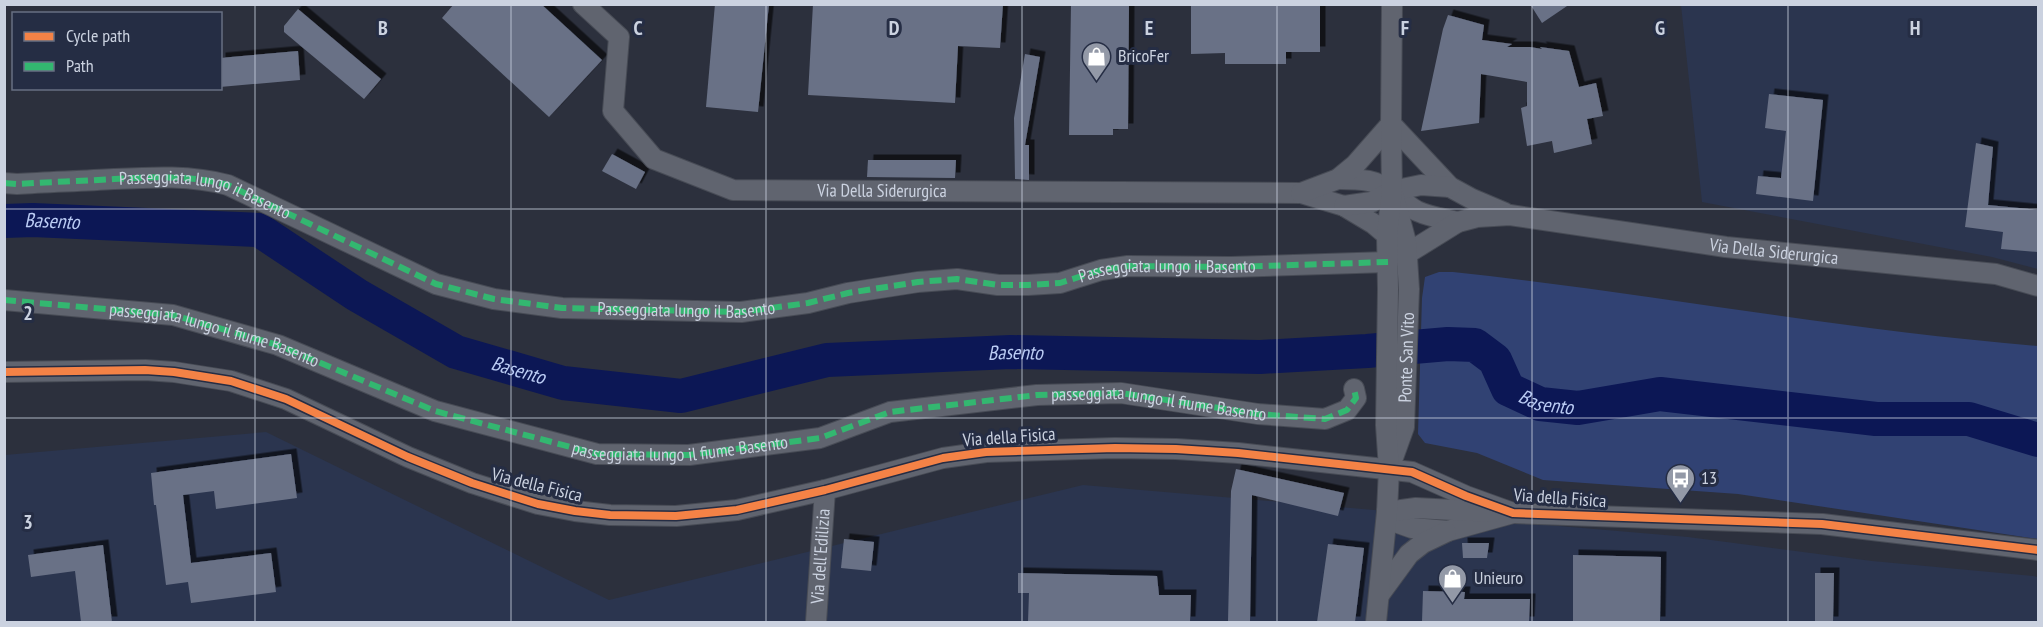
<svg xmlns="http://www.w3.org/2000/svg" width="2043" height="627" font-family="'PT Sans Narrow',sans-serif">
<defs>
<filter id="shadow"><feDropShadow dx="5.5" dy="-5.5" stdDeviation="0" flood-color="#0009"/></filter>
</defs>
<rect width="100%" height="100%" fill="#2c303d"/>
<!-- built -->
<g fill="#2b354f">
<polygon points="1681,5 2038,5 2038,269 1992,257 1702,202"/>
<polygon points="266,432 609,600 1083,485 1688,537 1872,561 2033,576 2038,577 2038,622 5,622 5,455"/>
</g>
<!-- green -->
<path fill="#314273" d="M1439 272H1453C1648 293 1842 330 2038 346V539L1738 494 1543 480 1477 453 1425 443 1418 434 1422 298 1425 277Z"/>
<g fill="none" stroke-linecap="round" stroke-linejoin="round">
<!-- river -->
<path stroke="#0c1755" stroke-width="34" id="s1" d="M4 221 33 220 259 230 357 295 456 352 563 383 681 396 827 360 1011 352 1260 357 1367 351 1448 344 1475 345 1495 360 1508 389 1540 404 1578 408 1660 394 1876 419H1969L2038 440"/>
</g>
<!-- building -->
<g fill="#697186" filter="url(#shadow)">
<polygon points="454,4 541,4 602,60 549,117 442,18"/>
<polygon points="715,4 769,4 758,112 706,107"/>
<polygon points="813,4 1003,4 1000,48 958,46 955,103 808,95"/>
<polygon points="1071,4 1129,4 1128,129 1113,129 1113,135 1069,135"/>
<polygon points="1191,4 1320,4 1320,52 1286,52 1286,64 1225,64 1225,53 1191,54"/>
<polygon points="1530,4 1570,4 1542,23"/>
<polygon points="298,9 381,79 364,99 284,32 284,26"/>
<polygon points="1448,15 1484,25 1482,40 1512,44 1507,47 1530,47 1542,49 1540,47 1569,51 1579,87 1596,83 1603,116 1587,119 1592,144 1554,153 1552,141 1527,146 1521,108 1527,106 1527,82 1481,74 1479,123 1421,131 1443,29"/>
<polygon points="298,51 300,80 220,87 220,58"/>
<polygon points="1025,54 1040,57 1025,145 1029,145 1029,180 1015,179 1014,118"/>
<polygon points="1769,94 1823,100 1813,201 1756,194 1758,176 1781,178 1786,131 1765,128"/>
<polygon points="1976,143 1993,147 1988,205 2038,210 2038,252 2001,249 2003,232 1965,227"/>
<polygon points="612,154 645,172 636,189 602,171"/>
<polygon points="868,160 956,160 955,178 867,177"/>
<polygon points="291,454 297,498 216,509 214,491 183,495 191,563 271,553 276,592 191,603 188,582 166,585 156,505 154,505 151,473"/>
<polygon points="1236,469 1344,493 1338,516 1252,495 1250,622 1228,622 1231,491"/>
<polygon points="844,539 874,542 871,571 841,568"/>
<polygon points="1462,543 1489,543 1487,558 1463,558"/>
<polygon points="1328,544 1364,548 1355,622 1317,622"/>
<polygon points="103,545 112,622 81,622 75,571 31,577 28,555"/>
<polygon points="1573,555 1661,557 1660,622 1573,622"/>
<polygon points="1018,573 1157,576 1159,595 1191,595 1190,622 1028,622 1029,593 1018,593"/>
<polygon points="1815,573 1834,573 1833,622 1815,622"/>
<polygon points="1423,591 1465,592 1464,599 1530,599 1529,622 1422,622"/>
</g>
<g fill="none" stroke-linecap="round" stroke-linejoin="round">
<defs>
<g id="minor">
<path id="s2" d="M583 4 619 37 613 111 654 159 733 190 1301 193 1344 206 1374 224 1387 235"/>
<polyline points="1391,124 1450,187 1472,199 1505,213"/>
<path d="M1338 179C1360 179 1378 179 1395 194 1402 200 1409 207 1417 211 1430 217 1444 219 1458 222"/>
<path id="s3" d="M4 183 17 184C49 182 82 181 114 179 153 177 191 175 228 185L436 284 494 299 562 308 741 312 808 303 848 293 918 282 957 279 998 285H1028L1060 283 1101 270 1128 266 1231 267 1388 262"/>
<polyline points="1301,193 1338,179 1355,165 1391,124"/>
<polyline points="1344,206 1372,202 1392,191 1421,185 1450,187"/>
<path id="s4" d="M1408 253 1458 222 1477 217 1510 215 1726 247 1996 274 2038 286"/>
<polyline points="4,300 173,315 278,345 435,411 597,454 689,455 820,438 890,412 1037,395 1121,393 1258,414 1325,419 1347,410 1356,398 1354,389"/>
<polyline points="4,372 145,370 174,372 231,381 286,399 408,457 472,483 538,504 575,511 610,515 676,516 737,510 825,490 943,458 986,452 1115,448 1176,449 1238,453 1412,472 1466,496 1513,513 1822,524 2038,550"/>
<path id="s5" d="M1391 463 1404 427 1409 289 1406 242 1394 197"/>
<polyline points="1387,512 1398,523 1412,528 1448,531 1513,513"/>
<polyline points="1387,512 1416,508 1492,512"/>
<polyline points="1379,595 1409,554 1423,543 1446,532"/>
<path id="s6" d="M816 622 825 490"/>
<polyline points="1376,622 1387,512 1389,469 1386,425 1388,289 1387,235 1392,191 1391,124 1392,4"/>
</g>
</defs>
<!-- minor casing -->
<use href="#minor" stroke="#474b55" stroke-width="22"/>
<!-- minor -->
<use href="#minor" stroke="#60646f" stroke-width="20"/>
<!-- quiet -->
<g stroke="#33b770" stroke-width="6" stroke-dasharray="12 6" stroke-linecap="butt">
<path d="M4 183 17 184C49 182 82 181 114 179 153 177 191 175 228 185L436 284 494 299 562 308 741 312 808 303 848 293 918 282 957 279 998 285H1028L1060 283 1101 270 1128 266 1231 267 1388 262"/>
<path id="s7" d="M4 300 173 315 278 345 435 411 597 454 689 455 820 438 890 412 1037 395 1121 393 1258 414 1325 419 1347 410 1356 398 1354 389"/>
</g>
<defs>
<polyline id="cycleway" points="4,372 145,370 174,372 231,381 286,399 408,457 472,483 538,504 575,511 610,515 676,516 737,510 825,490 943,458 986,452 1115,448 1176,449 1238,453 1412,472 1466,496 1513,513 1822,524 2038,550"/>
</defs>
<!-- cycleway casing -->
<use href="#cycleway" stroke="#252d44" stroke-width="11"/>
<!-- cycleway -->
<use href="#cycleway" stroke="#f48246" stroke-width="8"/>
</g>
<!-- grid -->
<path fill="none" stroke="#cbd2e0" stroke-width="1.5" stroke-opacity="0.55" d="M255 4V622M511 4V622M766 4V622M1022 4V622M1277 4V622M1532 4V622M1788 4V622M4 209H2038M4 418H2038"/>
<!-- icons -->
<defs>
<symbol id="shop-pin" viewBox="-11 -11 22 30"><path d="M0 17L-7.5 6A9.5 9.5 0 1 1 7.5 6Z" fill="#9399a7" stroke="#252d44"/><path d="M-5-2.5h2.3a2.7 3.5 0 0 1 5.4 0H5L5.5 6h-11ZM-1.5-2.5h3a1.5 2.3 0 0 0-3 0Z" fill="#fff"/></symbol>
<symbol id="bus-pin" viewBox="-11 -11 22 30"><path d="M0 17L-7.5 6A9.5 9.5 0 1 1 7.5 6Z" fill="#9399a7" stroke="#252d44"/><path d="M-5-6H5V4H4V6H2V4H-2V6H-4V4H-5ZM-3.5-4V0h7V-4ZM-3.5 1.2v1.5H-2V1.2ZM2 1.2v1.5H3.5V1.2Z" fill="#fff"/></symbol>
</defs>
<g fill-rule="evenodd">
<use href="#shop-pin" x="1080" y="40" width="33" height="45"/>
<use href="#bus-pin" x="1664" y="462" width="33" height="45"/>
<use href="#shop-pin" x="1436" y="562" width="33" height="45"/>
</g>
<g text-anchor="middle" stroke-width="6" stroke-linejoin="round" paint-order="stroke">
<!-- poi labels -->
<g font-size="18" fill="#cbd2e0" stroke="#252d44" text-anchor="start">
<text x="1118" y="62">BricoFer</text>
<text x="1701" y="484">13</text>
<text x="1474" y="584">Unieuro</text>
</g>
<!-- street labels -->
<g font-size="18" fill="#cbd2e0" stroke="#252d44">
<text dy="6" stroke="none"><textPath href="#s2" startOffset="420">Via Della Siderurgica</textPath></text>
<text dy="6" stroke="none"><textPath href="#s3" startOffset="204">Passeggiata lungo il Basento</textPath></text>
<text dy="6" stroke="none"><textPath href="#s4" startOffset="378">Via Della Siderurgica</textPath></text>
<text dy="6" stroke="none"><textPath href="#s3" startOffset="1194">Passeggiata lungo il Basento</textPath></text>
<text dy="6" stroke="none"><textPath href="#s3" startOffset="708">Passeggiata lungo il Basento</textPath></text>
<text dy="6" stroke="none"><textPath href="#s7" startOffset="214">passeggiata lungo il fiume Basento</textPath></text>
<text dy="6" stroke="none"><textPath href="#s5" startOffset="108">Ponte San Vito</textPath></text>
<text dy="6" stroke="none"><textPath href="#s7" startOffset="1186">passeggiata lungo il fiume Basento</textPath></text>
<text transform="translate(1009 437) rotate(-4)" y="6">Via della Fisica</text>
<text dy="6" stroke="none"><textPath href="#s7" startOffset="700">passeggiata lungo il fiume Basento</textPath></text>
<text transform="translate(537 485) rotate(14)" y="6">Via della Fisica</text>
<text transform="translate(1560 498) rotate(4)" y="6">Via della Fisica</text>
<text dy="6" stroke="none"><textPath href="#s6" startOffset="66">Via dell'Edilizia</textPath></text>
</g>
<!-- water labels -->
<g font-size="20" font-style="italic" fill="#bbccf4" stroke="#252d44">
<text dy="7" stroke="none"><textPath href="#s1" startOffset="48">Basento</textPath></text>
<text dy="7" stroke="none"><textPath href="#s1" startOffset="1056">Basento</textPath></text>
<text dy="7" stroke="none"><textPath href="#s1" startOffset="552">Basento</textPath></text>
<text dy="7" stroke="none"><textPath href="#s1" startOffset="1614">Basento</textPath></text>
</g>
</g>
<g font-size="20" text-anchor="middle" font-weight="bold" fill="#cbd2e0" stroke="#252d44" stroke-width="6" stroke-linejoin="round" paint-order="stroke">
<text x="383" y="35">B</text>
<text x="638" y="35">C</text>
<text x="894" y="35">D</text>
<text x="1149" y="35">E</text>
<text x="1405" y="35">F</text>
<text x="1660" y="35">G</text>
<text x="1915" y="35">H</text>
<text x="28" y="320">2</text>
<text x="28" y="529">3</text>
</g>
<!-- border -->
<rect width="2043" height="627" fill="none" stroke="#cbd2e0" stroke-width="12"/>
<!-- legend -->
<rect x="12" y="12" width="210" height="78" fill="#252d44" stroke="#676f82" stroke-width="1.5"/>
<rect x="24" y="32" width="30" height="9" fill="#f48246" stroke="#676f82" stroke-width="1.5"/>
<text x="66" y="42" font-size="18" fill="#cbd2e0">Cycle path</text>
<rect x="24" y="62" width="30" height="9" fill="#33b770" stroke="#676f82" stroke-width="1.5"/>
<text x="66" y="72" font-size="18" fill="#cbd2e0">Path</text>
</svg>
